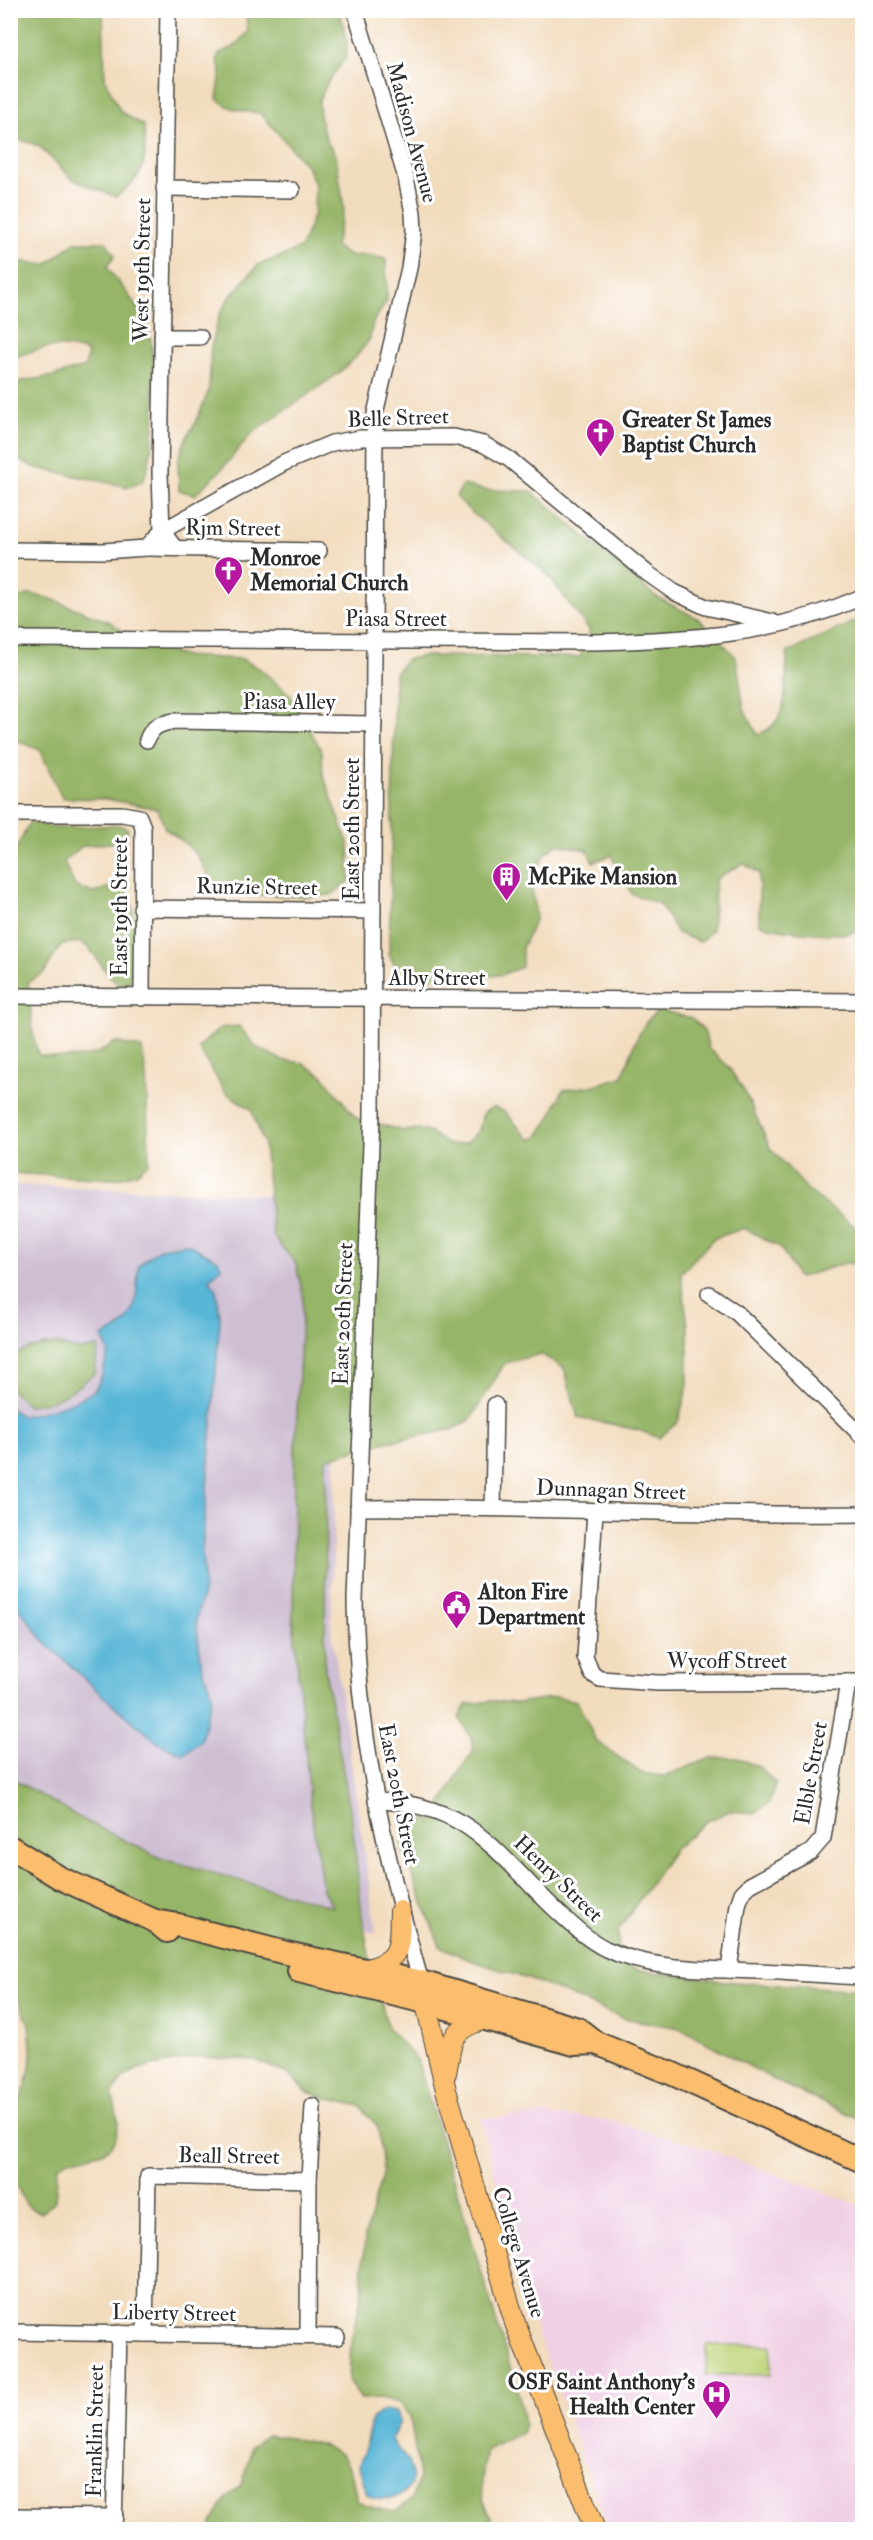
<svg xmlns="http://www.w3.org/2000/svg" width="873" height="2540" font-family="'IM FELL Double Pica',serif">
<rect width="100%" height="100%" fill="#fff"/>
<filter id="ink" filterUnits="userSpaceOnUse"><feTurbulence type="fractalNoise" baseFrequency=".0167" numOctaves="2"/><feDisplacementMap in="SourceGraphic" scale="12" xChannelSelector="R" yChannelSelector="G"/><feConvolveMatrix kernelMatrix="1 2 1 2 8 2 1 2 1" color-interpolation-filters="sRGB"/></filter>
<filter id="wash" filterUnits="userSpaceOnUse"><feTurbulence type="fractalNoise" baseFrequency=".008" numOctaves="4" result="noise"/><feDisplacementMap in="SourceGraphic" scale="24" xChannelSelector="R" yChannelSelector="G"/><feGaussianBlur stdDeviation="1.35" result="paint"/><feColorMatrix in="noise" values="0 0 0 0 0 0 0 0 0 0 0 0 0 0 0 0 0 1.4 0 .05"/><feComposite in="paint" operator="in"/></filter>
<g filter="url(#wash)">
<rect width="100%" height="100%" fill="#f2dcbe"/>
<!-- built -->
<polygon fill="#f0d0e5" points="543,2115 605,2119 707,2149 862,2206 862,2529 609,2529 529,2310 480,2118"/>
<!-- industrial -->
<polygon fill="#cebed2" points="11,1185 342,1198 331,1626 376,1933 153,1869 11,1786"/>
<!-- green -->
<rect fill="#bed376" stroke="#747f50" stroke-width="1.5" x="706" y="2345" width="65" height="30"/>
<!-- forest -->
<g fill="#96b567" stroke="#607049" stroke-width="1.5">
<path d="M11 10 103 11 105 80 121 112 144 126C146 165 147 173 116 197L72 179 39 146 11 137Z"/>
<path d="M245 11H340L347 44 346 58 329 80 319 100 320 119 327 142 336 155 344 209 335 246 349 256 367 255 386 259 387 301 373 322 370 339 356 357 339 373 251 434 221 470 195 495 179 490 178 461 185 440 196 422 209 390 211 346 220 314 229 298 258 265 288 254 301 247 314 214 315 184 307 166 260 113C243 112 230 110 217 99L221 71 217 61 219 53 234 47 248 31Z"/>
<path d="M75 242H106L115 255 107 267C120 285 137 303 146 323 159 352 158 454 142 482L129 487 37 468 11 457V383L54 376 85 367 88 352C58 342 39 347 11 359V260L46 265Z"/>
<path d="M463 485 485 490 531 491 655 596 699 619 736 657 744 709 758 735C763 732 771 729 774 724 790 706 784 675 788 652L862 618V926C860 928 857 931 854 932 841 937 773 931 759 923V873L743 863 716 879 712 930 700 942 677 933 660 904 632 894 611 855 593 862 587 850 557 844 545 854 531 881 536 918 522 948V967L501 975 435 978 401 977 389 954 395 673 406 660 423 656 580 657 590 631 547 574 470 511 456 496Z"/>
<path d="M30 594 51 599 110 622 142 645 183 656 242 659 259 668 289 694 322 751 323 774 349 846 350 881 331 895 308 897 214 892C203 860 195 847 165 829L158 809 106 799 62 798 40 750 11 738 10 601Z"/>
<path d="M30 822 57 828 119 825 128 829 126 841 82 846 64 862 75 886 93 893 107 888 127 891C139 910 136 961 130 982L118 984C112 978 106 973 102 966 88 947 88 938 61 945L44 973 28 982C31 1001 31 1040 39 1055 65 1059 94 1061 115 1042L142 1048 146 1075 149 1162 137 1173 114 1179 11 1173V852L16 849Z"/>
<path d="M660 1010 691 1018 704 1030 709 1049 728 1066 746 1094 770 1148 809 1191 862 1232V1265L845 1263 798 1278 781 1248 744 1228 713 1239 681 1273 688 1327V1385L678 1422 659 1438 638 1430 578 1417 564 1368 541 1354 505 1363 470 1420 454 1429 371 1445 326 1459 325 1671 352 1820 362 1916 370 1961 388 2028 417 2060 519 2396 524 2424 521 2433 487 2450C480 2481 477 2503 498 2529H211V2523L227 2498 242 2485 252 2446 266 2435C286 2437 334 2442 345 2460 353 2472 354 2488 357 2501L377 2509 395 2512 412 2499 419 2476 410 2416 399 2403 380 2398 361 2399 349 2382 351 2341 361 2298 365 2236 383 2171 378 2127 360 2106 325 2098 306 2091 289 2075 256 2060 197 2057 138 2069 123 2078 112 2094C118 2114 126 2144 99 2153 81 2159 75 2155 58 2166L55 2201 42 2213 27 2206 16 2185 11 2180V2117L26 2086 32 2058 29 2024 17 1997 11 1994V1778L80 1818 160 1858 333 1907 323 1890 311 1811 293 1617 294 1470 303 1295 296 1264 273 1236 264 1144 251 1109 226 1093 198 1048 220 1028 239 1026 256 1047 282 1060 303 1063 323 1076 356 1118 404 1131 418 1129 431 1133 449 1145 466 1143 479 1130 483 1113 493 1107 505 1112 529 1139 537 1138 550 1118 563 1090 591 1086 622 1077C632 1054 638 1022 660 1010Z"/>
<path d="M53 1344 79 1350 98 1347 95 1373C74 1391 56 1404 28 1405L11 1390V1357L30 1348Z"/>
<polygon points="556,1697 577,1701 596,1741 641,1773 664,1776 711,1758 738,1758 761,1768 776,1784 769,1803 755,1813 730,1811 707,1821 674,1849 618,1931 620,1963 637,1970 735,1982 862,1990 862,2120 780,2083 680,2028 623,2018 537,1982 467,1959 440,1946 402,1850 405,1825 416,1818 433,1820 459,1772 473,1752 471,1738 459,1717 466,1705 490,1701 518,1703"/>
</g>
<!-- water -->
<g fill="#59b6d7" stroke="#427081" stroke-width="1.5">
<path d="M188 1244 218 1260 222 1268 209 1279 216 1289 220 1318 202 1551 204 1589 196 1619 201 1662 212 1695 201 1740 184 1754 160 1744 105 1698 44 1641 11 1597 10 1408 21 1416C37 1414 86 1401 96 1388 102 1379 105 1362 109 1352L102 1337C142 1320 134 1301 139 1265L160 1248Z"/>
<path d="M383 2410 397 2412 400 2420 392 2439C395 2449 403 2452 408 2462 417 2478 411 2493 393 2498 382 2501 376 2500 367 2494L359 2466 368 2438 371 2419Z"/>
</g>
</g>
<g filter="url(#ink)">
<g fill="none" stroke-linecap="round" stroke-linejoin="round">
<defs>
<g id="minor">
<polyline points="168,10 160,473 162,531 175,548"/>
<path d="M355 10 406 178 413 213 414 232 409 268 375 414 372 1115 355 1600C357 1732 385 1856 421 1982"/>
<polyline points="164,188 292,190"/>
<polyline points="162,337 200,337"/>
<polyline points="146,548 319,551"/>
<polyline points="10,550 103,551 146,548 162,531 284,463 332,443 361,438 454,437 483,444 509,459 647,573 674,592 706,607 773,622"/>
<path d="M10 639 592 642C688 640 772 636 862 597"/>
<path d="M147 740C152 725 161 724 174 721L374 724"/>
<polyline points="10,814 122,814 139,817 143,827 142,998"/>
<polyline points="141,908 373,911"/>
<polyline points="10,996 862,1001"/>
<polyline points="709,1294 737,1313 862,1436"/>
<path d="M358 1508C526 1506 694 1516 862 1514"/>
<polyline points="493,1508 495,1405"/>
<polyline points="595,1512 585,1657 592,1674 600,1679 658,1683 862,1682"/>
<path d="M376 1801C471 1803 496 1854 559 1913 573 1926 588 1940 606 1949 653 1971 707 1969 758 1971 793 1972 828 1976 862 1977"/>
<polyline points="729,1970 738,1905 742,1893 750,1885 811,1852 823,1838 848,1682"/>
<polyline points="10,2332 337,2337"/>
<polyline points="145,2334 148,2176 309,2180"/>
<polyline points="308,2336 309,2180 313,2106"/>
<polyline points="10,2516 115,2517"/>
<polyline points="114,2530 119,2333"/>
</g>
<g id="major">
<path d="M363 1970C403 1961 399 1947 400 1911"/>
<polyline points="423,1991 446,2090 515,2323 595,2530"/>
<path d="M446 2073C453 2038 448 2032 484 2019"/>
</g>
<g id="highway">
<polyline points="10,1847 60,1878 155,1921 167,1931"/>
<polyline points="155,1921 178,1925 286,1953 421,1982 578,2029 596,2043 673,2074 862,2161"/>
<polyline points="299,1971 425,2002 574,2044 596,2043"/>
</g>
</defs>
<!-- minor casing -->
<use href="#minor" stroke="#494641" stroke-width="18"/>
<!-- major casing -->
<use href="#major" stroke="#494641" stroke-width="22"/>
<!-- highway casing -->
<use href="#highway" stroke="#494641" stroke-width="26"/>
<!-- minor -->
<use href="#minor" stroke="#fff" stroke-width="15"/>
<!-- major -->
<use href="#major" stroke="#fbbd6e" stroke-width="20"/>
<!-- highway -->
<use href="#highway" stroke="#fbbd6e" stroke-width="22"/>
</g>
</g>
<!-- icons -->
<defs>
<symbol id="church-pin" viewBox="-11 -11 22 30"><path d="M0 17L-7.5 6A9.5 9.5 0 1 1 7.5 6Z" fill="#b5179e" stroke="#fff"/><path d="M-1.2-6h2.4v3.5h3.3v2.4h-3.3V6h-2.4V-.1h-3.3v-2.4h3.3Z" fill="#fff"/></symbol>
<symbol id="building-pin" viewBox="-11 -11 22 30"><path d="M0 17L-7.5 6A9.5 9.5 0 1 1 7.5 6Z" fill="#b5179e" stroke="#fff"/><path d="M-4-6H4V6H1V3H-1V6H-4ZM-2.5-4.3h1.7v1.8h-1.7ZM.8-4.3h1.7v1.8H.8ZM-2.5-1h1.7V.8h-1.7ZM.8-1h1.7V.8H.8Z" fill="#fff"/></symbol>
<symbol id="civic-pin" viewBox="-11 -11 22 30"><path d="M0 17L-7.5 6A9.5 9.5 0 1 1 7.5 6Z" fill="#b5179e" stroke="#fff"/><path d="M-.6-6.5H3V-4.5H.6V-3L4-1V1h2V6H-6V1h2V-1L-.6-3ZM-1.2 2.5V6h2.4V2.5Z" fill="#fff"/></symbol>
<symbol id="hospital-pin" viewBox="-11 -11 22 30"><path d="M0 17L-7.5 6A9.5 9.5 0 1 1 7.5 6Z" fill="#b5179e" stroke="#fff"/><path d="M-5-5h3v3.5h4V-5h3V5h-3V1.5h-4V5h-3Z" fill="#fff"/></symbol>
</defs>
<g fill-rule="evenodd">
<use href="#church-pin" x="584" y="416" width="33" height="45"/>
<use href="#church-pin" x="212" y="554" width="33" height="45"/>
<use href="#building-pin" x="490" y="860" width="33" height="45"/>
<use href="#civic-pin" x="440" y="1588" width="33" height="45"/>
<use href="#hospital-pin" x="700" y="2378" width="33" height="45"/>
</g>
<g text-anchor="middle" stroke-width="6" stroke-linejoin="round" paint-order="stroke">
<!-- street labels -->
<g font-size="22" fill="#2b2b2b" stroke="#fff">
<text transform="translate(413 132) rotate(75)" y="8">Madison Avenue</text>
<text transform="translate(141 270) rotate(-89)" y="8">West 19th Street</text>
<text transform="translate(398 417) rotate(-2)" y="8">Belle Street</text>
<text transform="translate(233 527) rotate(1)" y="8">Rjm Street</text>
<text x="396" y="626">Piasa Street</text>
<text x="289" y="709">Piasa Alley</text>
<text transform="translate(351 829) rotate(-90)" y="8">East 20th Street</text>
<text transform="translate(257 886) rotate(1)" y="8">Runzie Street</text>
<text transform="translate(119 907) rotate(-90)" y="8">East 19th Street</text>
<text x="437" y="985">Alby Street</text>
<text transform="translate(342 1314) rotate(-88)" y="8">East 20th Street</text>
<text transform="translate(611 1489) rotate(2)" y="8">Dunnagan Street</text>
<text x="727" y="1668">Wycoff Street</text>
<text transform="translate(810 1773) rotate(-80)" y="8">Elble Street</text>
<text transform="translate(400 1794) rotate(79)" y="8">East 20th Street</text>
<text transform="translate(559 1878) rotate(44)" y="8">Henry Street</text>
<text transform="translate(229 2155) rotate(1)" y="8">Beall Street</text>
<text transform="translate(520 2252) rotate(73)" y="8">College Avenue</text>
<text transform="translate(174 2312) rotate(1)" y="8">Liberty Street</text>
<text transform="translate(94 2431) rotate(-89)" y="8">Franklin Street</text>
</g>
<!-- poi labels -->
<g font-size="22" font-weight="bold" fill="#2b2b2b" stroke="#fff" text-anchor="start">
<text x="622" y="427">Greater St James<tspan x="622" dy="25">Baptist Church</tspan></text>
<text x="250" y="565">Monroe<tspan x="250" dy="25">Memorial Church</tspan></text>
<text x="528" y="884">McPike Mansion</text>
<text x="478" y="1599">Alton Fire<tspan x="478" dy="25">Department</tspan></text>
<text x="695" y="2389" text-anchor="end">OSF Saint Anthony's<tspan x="695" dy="25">Health Center</tspan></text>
</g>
</g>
<!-- margin -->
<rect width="873" height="2540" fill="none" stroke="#fff" stroke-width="36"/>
</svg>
